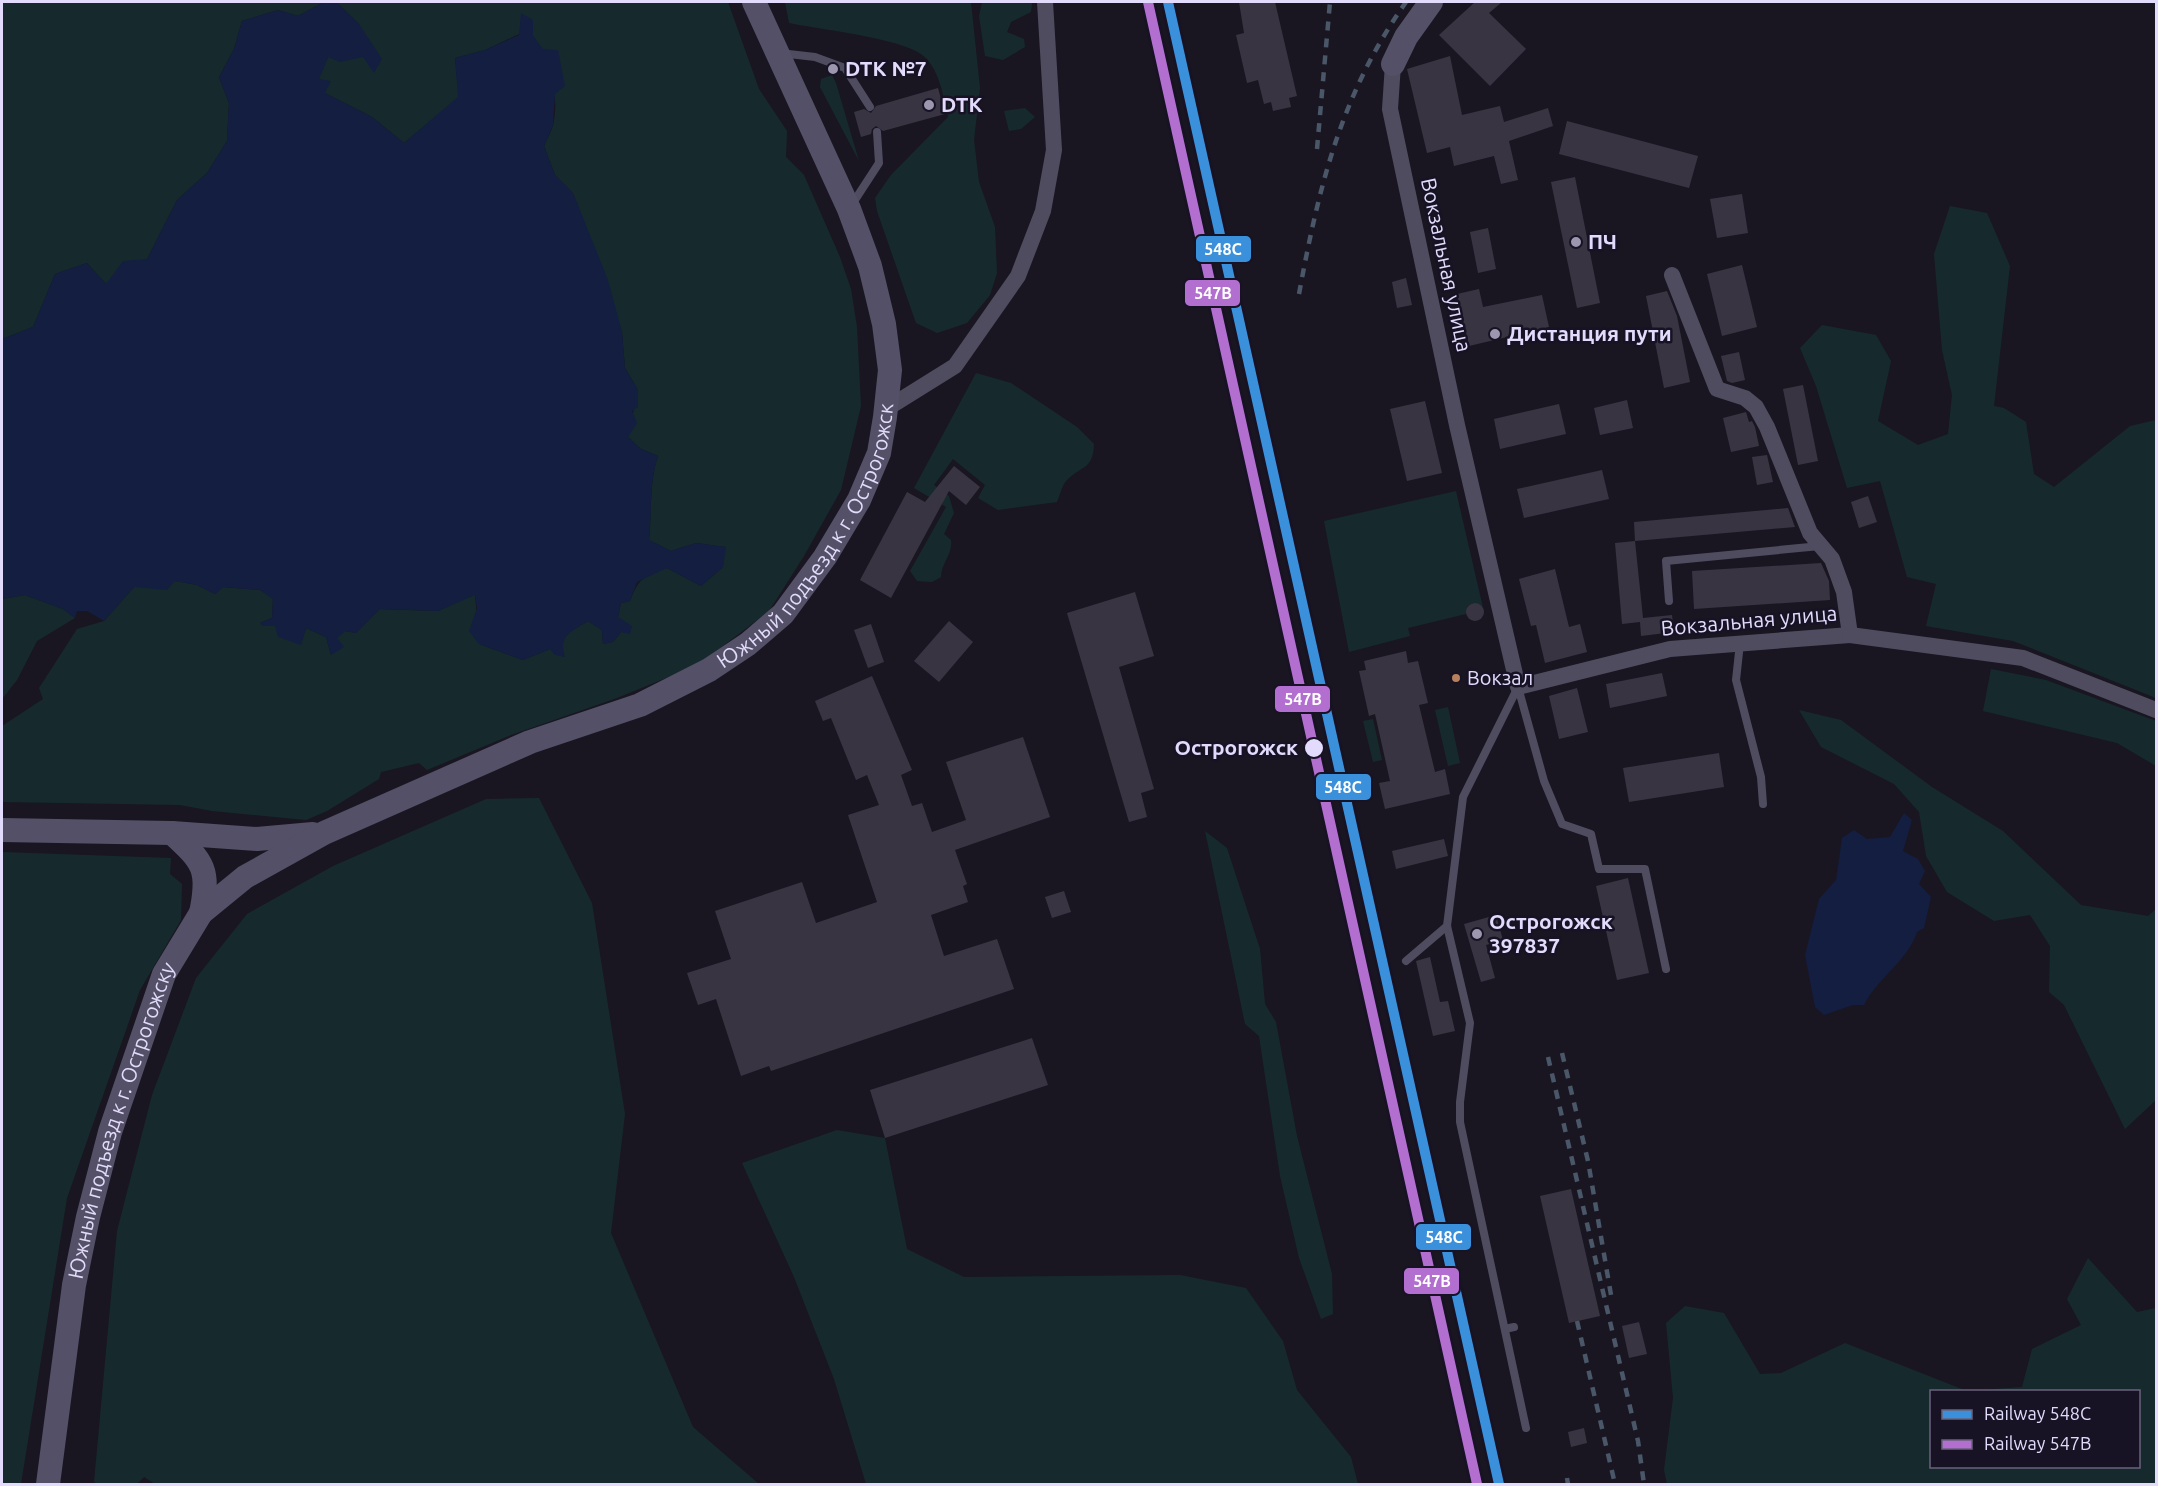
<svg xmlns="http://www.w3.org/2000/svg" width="2158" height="1486" font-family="Ubuntu,sans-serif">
<rect width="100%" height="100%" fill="#191621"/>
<!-- green -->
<g fill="#162a2d" fill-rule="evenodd">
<polygon points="2,2 324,2 298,16 278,10 242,21 234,49 219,77 229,103 227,141 207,173 177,200 147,259 106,284 87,263 55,274 33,327 2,339"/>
<path d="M336 2H728L759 89 787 131 786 157 804 175 840 257 851 289 857 327 861 406 841 490 804 556 769 611 698 665 617 698 511 735 427 770 419 763 381 772 379 779 327 811 306 820 212 811 180 805 2 802V726L43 699 39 688 77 629 104 621 134 587 175 581 197 585 215 594 223 587 260 590 273 598 272 618 260 623 275 626 301 644 306 628 326 637 331 655 336 638 345 631 356 633 380 609 438 611 475 594 479 644 523 660 550 649 564 657C558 634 571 632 588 621L602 630 603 644 613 642 621 632 618 617 621 603 630 601C639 578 644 576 667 568L701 586 723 567 725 547 696 543 671 551 649 540C652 511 649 483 658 456L641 449 628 437 638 390 625 368 622 332 587 230 573 193 555 175 544 146C547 139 551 132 553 125 560 97 550 59 533 36L519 34 485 50 455 58 459 97 404 143 372 117 325 93 318 80 328 57H363L359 24Z"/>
<path d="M785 2H971L980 88 974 140 979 182 995 227 997 273 990 295 967 323 937 333 916 323 877 211 875 198 891 175 948 117C944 98 939 66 921 54 898 38 819 29 789 23Z"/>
<polygon points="982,2 1032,3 1031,12 1011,22 1007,32 1024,39 1025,47 1003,60 985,56 979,16"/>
<polygon points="832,75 836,83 859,161 820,87 821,79"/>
<polygon points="1025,108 1035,117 1021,129 1009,131 1004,111"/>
<polygon points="1950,206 1987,213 2010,266 1994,406 2004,408 2026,422 2034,474 2054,487 2130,426 2156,420 2156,698 2013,641 1926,626 1936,584 1907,577 1880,481 1847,488 1816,386 1800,348 1822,325 1876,335 1891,361 1878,421 1918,445 1948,434 1952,395 1942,350 1934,254"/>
<path d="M976 373 1011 383 1077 427 1094 444C1093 470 1082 465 1067 480 1062 485 1060 495 1057 502L998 510 978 498 985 485 953 459 934 485 949 496 954 513 944 534 951 540C953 554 941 563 941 577L932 582 917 581 910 571 946 507 914 488Z"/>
<polygon points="1456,491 1483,608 1473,603 1468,606 1466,614 1408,628 1410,636 1349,652 1324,521"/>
<polygon points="25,595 63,609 75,618 37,641 17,680 2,699 2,599"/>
<polygon points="1991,669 2046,680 2156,721 2156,766 2117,743 1983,711"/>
<polygon points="1448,707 1460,763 1448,766 1435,710"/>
<polygon points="1799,710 1841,720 1932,787 2003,831 2081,905 2148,916 2156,909 2156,1100 2125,1129 2064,1005 2049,992 2050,946 2030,915 1994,921 1947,892 1926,856 1919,812 1894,784 1821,747"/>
<polygon points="1373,719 1382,760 1373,762 1363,721"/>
<polygon points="539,798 592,903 625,1114 611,1233 693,1427 759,1484 155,1484 144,1477 137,1484 97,1484 94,1482 117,1231 152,1095 196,978 247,914 333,866 486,799"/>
<polygon points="1205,831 1227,848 1260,949 1265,1004 1276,1022 1297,1136 1332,1274 1333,1314 1321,1319 1299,1258 1280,1176 1259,1036 1245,1024"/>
<polygon points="2,852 171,858 170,874 182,884 181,920 140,990 67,1198 21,1484 2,1484"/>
<polygon points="837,1130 885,1138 907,1249 964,1277 1180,1275 1246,1288 1283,1341 1297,1390 1351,1457 1358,1484 866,1484 834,1379 794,1277 742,1163"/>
<path d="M2088 1258 2137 1312 2156 1308V1484H1667L1664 1470 1673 1398 1666 1323 1685 1306 1724 1313 1760 1374 1781 1373 1845 1343 1967 1391 2022 1387 2032 1349 2081 1325 2067 1299ZM1932 1392H2138V1466H1932Z"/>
</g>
<!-- water -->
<g fill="#131e41">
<path d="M324 2H336L359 24 382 59 374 73 363 57 340 62 328 57 319 79 331 81 325 93 372 117 404 143 458 97 455 58 485 50 519 35 521 13 533 20V36L543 49 558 50 565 86 555 94 553 125 544 146 555 175 573 193 608 280 622 332 625 368 638 390V407L632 411 637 423 628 437 641 449 658 456C649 483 652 511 649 540L671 551 696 543 726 547 723 567 701 586 667 568 637 582 630 601 621 603 618 617 632 626 630 634 621 632 613 642 603 644 602 630 588 621C572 631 558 636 565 657L555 655 550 649 523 660 479 644 469 631 477 608 475 595 438 611 380 609 356 633 345 631 337 638 344 647 331 655 326 637 306 628 301 645 278 637 275 626H262L260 623 272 618 273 599 260 590 223 587 215 594 197 585 175 581 167 590 134 587 104 621 87 611H77L75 618 63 609 25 595 2 599V339L33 327 55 274 87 263 106 284 123 261 147 259 177 200 207 173 227 141 229 103 219 77 234 49 242 21 278 10 298 16Z"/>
<path d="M1904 813 1912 820 1903 851 1918 859 1925 871 1919 884 1931 897 1924 928 1917 932C1907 962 1878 977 1864 1005H1853L1824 1015 1815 1007 1805 955 1819 899 1836 880 1842 838 1854 830 1867 839 1890 837Z"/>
</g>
<!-- building -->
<g fill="#393442">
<polygon points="1239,2 1275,2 1297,96 1289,98 1291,107 1273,111 1271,102 1264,104 1258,80 1247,83 1236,35 1244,33"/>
<polygon points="1475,2 1502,2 1489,13 1526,49 1490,86 1439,35"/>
<polygon points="1450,56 1462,115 1500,106 1504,122 1548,108 1553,126 1509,141 1518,180 1501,184 1494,156 1454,166 1450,147 1427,153 1407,69"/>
<polygon points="938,88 945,114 883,131 876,126 872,129 871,134 861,137 854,112 864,109 871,113 876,106"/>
<polygon points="1567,121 1698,156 1689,188 1559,154"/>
<polygon points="1575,177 1600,303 1577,308 1551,182"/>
<polygon points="1742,194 1748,233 1717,238 1710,199"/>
<polygon points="1488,228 1496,269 1478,273 1470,232"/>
<polygon points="1742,265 1757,327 1722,336 1707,274"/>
<polygon points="1406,278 1412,305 1397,308 1392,282"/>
<polygon points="1479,289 1483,307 1542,295 1549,327 1469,346 1457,294"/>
<polygon points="1667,291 1677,316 1690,382 1664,388 1646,296"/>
<polygon points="1739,352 1745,380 1732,383 1727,381 1721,356"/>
<polygon points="1803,385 1818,461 1798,465 1783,389"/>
<polygon points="1627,400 1633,428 1600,435 1594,408"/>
<polygon points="1425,401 1442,473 1407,481 1390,409"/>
<polygon points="1559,404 1566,434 1500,449 1494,419"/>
<polygon points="1746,412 1749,422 1752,421 1755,427 1759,446 1731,452 1723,418"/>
<polygon points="1767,455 1773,482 1757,485 1752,457"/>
<polygon points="954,466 980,487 966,505 949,491 891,598 860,580 907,492 925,502"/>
<polygon points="1602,470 1609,499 1524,518 1517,489"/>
<polygon points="1868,496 1877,522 1859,528 1851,502"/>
<polygon points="1788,508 1795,527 1635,541 1634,522"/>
<polygon points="1635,541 1643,618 1672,615 1674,632 1641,636 1640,622 1622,624 1615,543"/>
<polygon points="1821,563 1829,581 1830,600 1694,609 1692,571"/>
<polygon points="1555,569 1569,627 1580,624 1587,652 1545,663 1536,625 1531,626 1519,579"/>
<polygon points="1135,592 1154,656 1119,667 1154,789 1141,793 1147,817 1129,822 1067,613"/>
<circle cx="1475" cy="612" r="9"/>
<polygon points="949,621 973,642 939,682 914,661"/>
<polygon points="871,624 884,662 868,668 854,630"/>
<polygon points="1406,651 1408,663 1418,661 1428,703 1419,705 1435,772 1445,769 1450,794 1385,809 1379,783 1390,781 1375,714 1369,716 1359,671 1366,670 1364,661"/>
<polygon points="1662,673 1667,696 1610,708 1606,684"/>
<polygon points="872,676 912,770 901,775 912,806 922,803 932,832 966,820 946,762 1023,737 1050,817 955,850 967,884 963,886 968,902 931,915 944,956 997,939 1014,989 771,1071 769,1066 741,1076 716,999 698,1005 687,973 731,959 715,911 802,882 816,923 877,902 848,815 879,805 867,775 856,780 831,718 823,721 815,701"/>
<polygon points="1577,688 1588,732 1559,739 1549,696"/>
<polygon points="1719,753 1724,787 1629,802 1623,768"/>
<polygon points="1444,839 1448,856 1396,869 1392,851"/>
<polygon points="1628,878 1649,973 1617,980 1596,886"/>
<polygon points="1064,891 1071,912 1052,918 1045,897"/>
<polygon points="1496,915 1503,940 1486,945 1495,978 1481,982 1464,924"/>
<polygon points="1430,957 1440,1002 1448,1001 1455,1031 1433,1036 1416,961"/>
<polygon points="1032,1038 1048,1085 885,1138 870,1090"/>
<polygon points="1571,1189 1600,1316 1569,1323 1540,1196"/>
<polygon points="1639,1322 1647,1354 1629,1358 1622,1326"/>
<polygon points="1584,1428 1587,1443 1571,1447 1568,1432"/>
</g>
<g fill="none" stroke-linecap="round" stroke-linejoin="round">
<!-- lane -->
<g stroke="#4f4c60" stroke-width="8">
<polyline points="780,53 815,57 845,68 870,107"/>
<polyline points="851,206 879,163 877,132"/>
<polyline points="1669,601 1666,561 1820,546"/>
<polyline points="1740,643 1736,680 1761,777 1763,804"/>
<polyline points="1518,687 1463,797 1447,926 1470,1023 1460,1102 1460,1122 1526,1428"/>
<polyline points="1518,687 1544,781 1562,824 1591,834 1599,869 1645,869 1666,969"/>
<polyline points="1406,961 1447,926"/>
<polyline points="1505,1329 1514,1327"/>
</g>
<!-- street -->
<g stroke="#4f4c60" stroke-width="16">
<polyline points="1393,64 1390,109 1457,425 1518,687 1670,649 1850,635 1844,592 1832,559 1810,533 1767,427 1756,407 1745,398 1717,389 1672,275"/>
<polyline points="886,409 955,366 1018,276 1043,211 1054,150 1045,2"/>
<polyline points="1850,635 2023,658 2156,710"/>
</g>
<!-- secondary -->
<g stroke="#545067" stroke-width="24">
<polyline points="1393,64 1406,37 1431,2"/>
<polyline points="2,830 172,833 257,839 313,834"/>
<path d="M172 833C204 862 210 870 201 913"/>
<path id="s1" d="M48 1484 74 1285 88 1217 110 1132 164 974 201 913 245 877 324 833 530 742 640 705 709 670 748 644 783 614 825 557 859 500 879 453 885 417 890 370 884 324 870 266 849 209 754 2"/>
</g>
<!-- rail -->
<g stroke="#495768" stroke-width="4.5" stroke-dasharray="9 8" stroke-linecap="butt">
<polyline points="1317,149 1330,2"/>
<path d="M1299 294C1319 186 1341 94 1406 2"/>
<polyline points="1562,1053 1588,1161 1611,1295"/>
<polyline points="1548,1057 1638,1441 1644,1484"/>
<polyline points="1577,1321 1615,1484"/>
<polyline points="1567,1478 1568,1484"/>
</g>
<defs>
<polyline id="rail-1" points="1168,2 1499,1484"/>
<polyline id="rail-2" points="1148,2 1477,1484"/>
</defs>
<!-- rail-1 casing -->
<use href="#rail-1" stroke="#181225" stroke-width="15"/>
<!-- rail-2 casing -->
<use href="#rail-2" stroke="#181225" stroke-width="15"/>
<!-- rail-1 -->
<use href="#rail-1" stroke="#3a90db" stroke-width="10"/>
<!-- rail-2 -->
<use href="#rail-2" stroke="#b36fd0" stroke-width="10"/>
</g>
<!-- markers -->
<g fill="#9c96af" stroke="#181225" stroke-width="2">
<circle cx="833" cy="69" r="6"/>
<circle cx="929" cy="105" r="6"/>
<circle cx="1576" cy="242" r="6"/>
<circle cx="1495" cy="334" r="6"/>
<circle cx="1477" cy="934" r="6"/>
</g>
<circle fill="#b6815c" stroke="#181225" stroke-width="2" cx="1456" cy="678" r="5"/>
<circle fill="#e2dbfb" stroke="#181225" stroke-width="2" cx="1314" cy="748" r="10"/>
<g text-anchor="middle" stroke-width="5" stroke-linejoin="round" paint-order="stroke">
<!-- bus labels -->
<g font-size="20" fill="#e2dbfb" stroke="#181225" text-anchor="start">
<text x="1467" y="685">Вокзал</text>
</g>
<!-- poi labels -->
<g font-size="21" font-weight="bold" fill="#e2dbfb" stroke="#181225" text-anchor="start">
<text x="845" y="76">DTK №7</text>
<text x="941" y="112">DTK</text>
<text x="1588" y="249">ПЧ</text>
<text x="1507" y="341">Дистанция пути</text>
<text x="1489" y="929">Острогожск<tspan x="1489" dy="24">397837</tspan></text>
</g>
<!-- street labels -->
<g font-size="21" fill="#e2dbfb" stroke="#181225">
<text transform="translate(1446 265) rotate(78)" y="7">Вокзальная улица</text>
<text dy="7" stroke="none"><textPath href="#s1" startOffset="1334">Южный подъезд к г. Острогожск</textPath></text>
<text transform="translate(1749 621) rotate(-5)" y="7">Вокзальная улица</text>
<text dy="7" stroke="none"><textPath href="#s1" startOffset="372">Южный подъезд к г. Острогожску</textPath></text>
</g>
<!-- stop labels -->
<g font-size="21" font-weight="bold" fill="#e2dbfb" stroke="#181225" text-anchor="end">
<text x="1298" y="755">Острогожск</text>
</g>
</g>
<g stroke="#181225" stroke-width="2">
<rect x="1195" y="235" width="57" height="28" rx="6" fill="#3a90db"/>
<rect x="1184" y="279" width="57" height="28" rx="6" fill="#b36fd0"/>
<rect x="1274" y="685" width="57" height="28" rx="6" fill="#b36fd0"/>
<rect x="1315" y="773" width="57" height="28" rx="6" fill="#3a90db"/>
<rect x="1415" y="1223" width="57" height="28" rx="6" fill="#3a90db"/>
<rect x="1403" y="1267" width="57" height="28" rx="6" fill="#b36fd0"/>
</g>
<g font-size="16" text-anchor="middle" font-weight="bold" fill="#fff">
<text x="1223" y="255">548С</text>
<text x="1213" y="299">547В</text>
<text x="1303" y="705">547В</text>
<text x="1343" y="793">548С</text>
<text x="1444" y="1243">548С</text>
<text x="1432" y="1287">547В</text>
</g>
<!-- border -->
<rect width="2158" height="1486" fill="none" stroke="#e2dbfb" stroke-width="6"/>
<!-- legend -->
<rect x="1930" y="1390" width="210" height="78" fill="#181225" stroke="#69627b" stroke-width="1.5"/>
<rect x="1942" y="1410" width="30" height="9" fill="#3a90db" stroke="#69627b" stroke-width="1.5"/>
<text x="1984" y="1420" font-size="18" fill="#e2dbfb">Railway 548С</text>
<rect x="1942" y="1440" width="30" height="9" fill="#b36fd0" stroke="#69627b" stroke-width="1.5"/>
<text x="1984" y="1450" font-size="18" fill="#e2dbfb">Railway 547В</text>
</svg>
